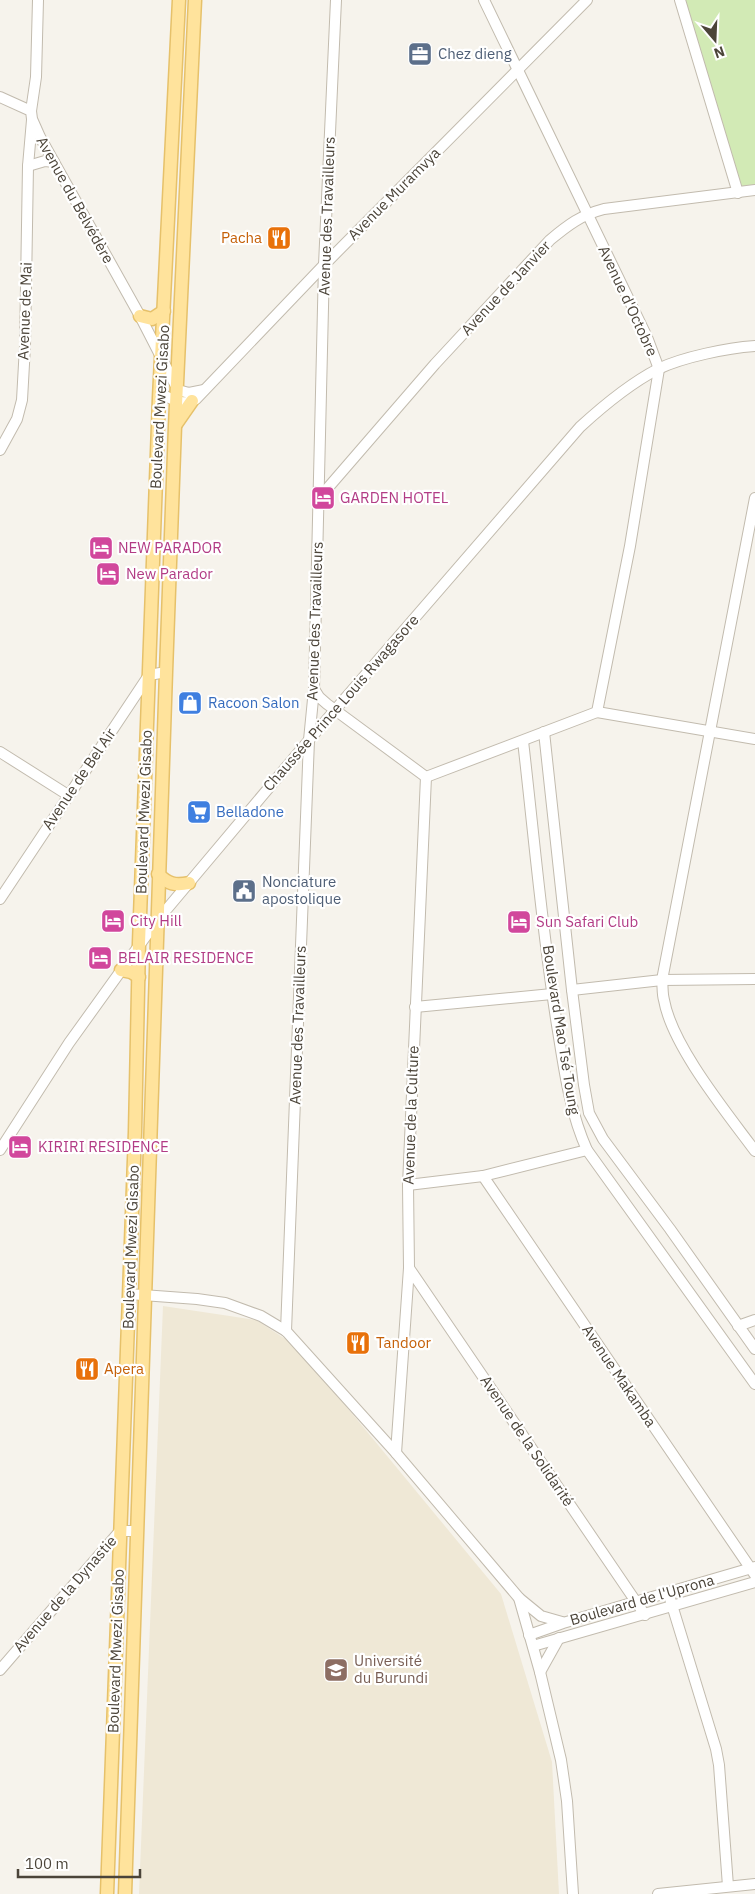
<svg xmlns="http://www.w3.org/2000/svg" width="755" height="1894" font-family="'IBM Plex Sans',sans-serif">
<rect width="100%" height="100%" fill="#f6f3ec"/>
<!-- education -->
<polygon fill="#efe8d6" points="163,1306 256,1320 287,1340 312,1365 501,1594 552,1762 559,1894 139,1894"/>
<!-- green -->
<polygon fill="#d2eab5" points="683,0 755,0 755,186 739,189"/>
<g fill="none" stroke-linecap="round" stroke-linejoin="round">
<defs>
<g id="minor">
<polyline points="484,0 647,337 659,369 630,546 597,712"/>
<polyline points="680,0 738,193"/>
<polyline points="0,97 31,111 32,119 40,137 140,316 178,390 189,393 204,390"/>
<polyline points="31,111 36,77 38,0"/>
<polyline points="28,166 45,161 54,162"/>
<path d="M159 393C170 398 184 407 196 399L324 265 587 0"/>
<polyline points="0,450 17,419 22,400 25,346 28,166 32,120"/>
<path d="M320 497 435 364 550 240C568 225 581 215 604 209L755 190"/>
<path d="M755 498 662 980C663 987 662 993 664 1000 672 1046 727 1113 755 1151"/>
<polyline points="314,689 319,697 327,704 426,777 597,712"/>
<polyline points="597,712 755,739"/>
<polyline points="544,732 572,990 584,1085 589,1113 603,1139 670,1229 755,1349"/>
<path d="M523 741C534 836 542 931 557 1025 564 1067 569 1110 587 1150L755 1384"/>
<polyline points="0,752 68,795"/>
<polyline points="0,899 149,675 166,672"/>
<polyline points="572,990 662,980 755,979"/>
<polyline points="415,1007 552,994"/>
<path d="M0 1150 69 1043 156 922 309 740 580 427C604 405 629 384 658 369 683 357 727 348 755 346"/>
<polyline points="483,1176 755,1575"/>
<polyline points="408,1185 483,1176 587,1150"/>
<polyline points="409,1268 645,1615"/>
<polyline points="129,1294 197,1299 225,1303 261,1316 286,1331 396,1453 519,1598 540,1672 561,1760 567,1801 573,1894"/>
<polyline points="738,1326 755,1320"/>
<polyline points="286,1331 309,740 314,689 324,265 336,0"/>
<polyline points="396,1453 409,1268 408,1185 426,777"/>
<polyline points="668,1592 716,1749 719,1765 728,1886"/>
<polyline points="519,1598 541,1616 562,1622"/>
<polyline points="529,1635 563,1623 755,1567"/>
<polyline points="533,1646 755,1582"/>
<polyline points="0,1670 120,1531 136,1531"/>
<polyline points="540,1672 559,1638"/>
<polyline points="658,1894 755,1884"/>
</g>
<g id="major">
<polyline points="140,316 152,319 164,311"/>
<polyline points="176,424 192,401"/>
<path d="M158 874C168 884 175 886 189 883"/>
<polyline points="121,970 131,972 139,977"/>
<polyline points="107,1894 135,1132 139,943 159,398 179,0"/>
<polyline points="125,1894 166,672 175,426 195,0"/>
</g>
</defs>
<!-- minor casing -->
<use href="#minor" stroke="#c2bbae" stroke-width="12"/>
<!-- major casing -->
<use href="#major" stroke="#e6c16a" stroke-width="15"/>
<!-- minor -->
<use href="#minor" stroke="#fff" stroke-width="10"/>
<!-- major -->
<use href="#major" stroke="#ffe39c" stroke-width="12"/>
</g>
<!-- icons -->
<defs>
<symbol id="office-square" viewBox="-11 -11 22 22"><rect x="-9" y="-9" width="18" height="18" rx="4" fill="#5c6f8a" stroke="#fff"/><path d="M-6-3h4V-5.5h4V-3h4V5H-6ZM-1-4.5V-3h2v-1.5ZM-6 0V1H6V0Z" fill="#fff"/></symbol>
<symbol id="restaurant-square" viewBox="-11 -11 22 22"><rect x="-9" y="-9" width="18" height="18" rx="4" fill="#e8710a" stroke="#fff"/><path d="M-5-6h1v4h1v-4h1v4h1v-4h1v5L-1.5 .5V6h-2V.5L-5-1ZM5-6V6H3V1.5H1.5Q1.5-4 5-6Z" fill="#fff"/></symbol>
<symbol id="hotel-square" viewBox="-11 -11 22 22"><rect x="-9" y="-9" width="18" height="18" rx="4" fill="#d1479c" stroke="#fff"/><path d="M-6-4.5h1.5V1H6V5H4.5V3h-9V5H-6ZM-4 0a1.8 1.8 0 1 1 3.6 0ZM.5 0V-2.5h3Q6-2.5 6 0Z" fill="#fff"/></symbol>
<symbol id="shop-square" viewBox="-11 -11 22 22"><rect x="-9" y="-9" width="18" height="18" rx="4" fill="#3f7fe0" stroke="#fff"/><path d="M-5-2.5h2.3a2.7 3.5 0 0 1 5.4 0H5L5.5 6h-11ZM-1.5-2.5h3a1.5 2.3 0 0 0-3 0Z" fill="#fff"/></symbol>
<symbol id="supermarket-square" viewBox="-11 -11 22 22"><rect x="-9" y="-9" width="18" height="18" rx="4" fill="#3f7fe0" stroke="#fff"/><path d="M-6-5.5h2.5l.6 2H6L4.5 2H-2.5L-4.4-4H-6ZM-1.5 3.2a1.3 1.3 0 1 0 .1 0ZM3 3.2a1.3 1.3 0 1 0 .1 0Z" fill="#fff"/></symbol>
<symbol id="civic-square" viewBox="-11 -11 22 22"><rect x="-9" y="-9" width="18" height="18" rx="4" fill="#5c6f8a" stroke="#fff"/><path d="M-.6-6.5H3V-4.5H.6V-3L4-1V1h2V6H-6V1h2V-1L-.6-3ZM-1.2 2.5V6h2.4V2.5Z" fill="#fff"/></symbol>
<symbol id="university-square" viewBox="-11 -11 22 22"><rect x="-9" y="-9" width="18" height="18" rx="4" fill="#8d6e63" stroke="#fff"/><path d="M0-5L7-2L0 1L-7-2ZM-4 1L0 2.5L4 1V4Q0 6-4 4Z" fill="#fff"/></symbol>
</defs>
<g fill-rule="evenodd">
<use href="#office-square" x="406" y="40" width="28" height="28"/>
<use href="#restaurant-square" x="265" y="224" width="28" height="28"/>
<use href="#hotel-square" x="309" y="484" width="28" height="28"/>
<use href="#hotel-square" x="87" y="534" width="28" height="28"/>
<use href="#hotel-square" x="94" y="560" width="28" height="28"/>
<use href="#shop-square" x="176" y="689" width="28" height="28"/>
<use href="#supermarket-square" x="185" y="798" width="28" height="28"/>
<use href="#civic-square" x="230" y="877" width="28" height="28"/>
<use href="#hotel-square" x="99" y="907" width="28" height="28"/>
<use href="#hotel-square" x="505" y="908" width="28" height="28"/>
<use href="#hotel-square" x="86" y="944" width="28" height="28"/>
<use href="#hotel-square" x="6" y="1133" width="28" height="28"/>
<use href="#restaurant-square" x="344" y="1329" width="28" height="28"/>
<use href="#restaurant-square" x="73" y="1355" width="28" height="28"/>
<use href="#university-square" x="322" y="1656" width="28" height="28"/>
</g>
<g text-anchor="middle" stroke-width="4.5" stroke-linejoin="round" paint-order="stroke">
<!-- service labels -->
<g font-size="15" fill="#4e5e75" stroke="#fff" text-anchor="start">
<text x="438" y="59">Chez dieng</text>
<text x="262" y="887">Nonciature<tspan x="262" dy="17">apostolique</tspan></text>
</g>
<!-- street labels -->
<g font-size="15" fill="#4b4439" stroke="#fff">
<text transform="translate(394 194) rotate(-45)" y="5">Avenue Muramvya</text>
<text transform="translate(75 200) rotate(61)" y="5">Avenue du Belvédère</text>
<text transform="translate(327 216) rotate(-88)" y="5">Avenue des Travailleurs</text>
<text transform="translate(506 288) rotate(-47)" y="5">Avenue de Janvier</text>
<text transform="translate(628 301) rotate(65)" y="5">Avenue d'Octobre</text>
<text transform="translate(25 311) rotate(-88)" y="5">Avenue de Mai</text>
<text transform="translate(160 407) rotate(-87)" y="5">Boulevard Mwezi Gisabo</text>
<text transform="translate(315 621) rotate(-88)" y="5">Avenue des Travailleurs</text>
<text transform="translate(341 703) rotate(-49)" y="5">Chaussée Prince Louis Rwagasore</text>
<text transform="translate(79 779) rotate(-56)" y="5">Avenue de Bel Air</text>
<text transform="translate(144 812) rotate(-88)" y="5">Boulevard Mwezi Gisabo</text>
<text transform="translate(298 1025) rotate(-88)" y="5">Avenue des Travailleurs</text>
<text transform="translate(561 1030) rotate(81)" y="5">Boulevard Mao Tsé Toung</text>
<text transform="translate(411 1115) rotate(-88)" y="5">Avenue de la Culture</text>
<text transform="translate(131 1247) rotate(-88)" y="5">Boulevard Mwezi Gisabo</text>
<text transform="translate(619 1376) rotate(56)" y="5">Avenue Makamba</text>
<text transform="translate(527 1441) rotate(56)" y="5">Avenue de la Solidarité</text>
<text transform="translate(65 1594) rotate(-49)" y="5">Avenue de la Dynastie</text>
<text transform="translate(642 1600) rotate(-16)" y="5">Boulevard de l'Uprona</text>
<text transform="translate(116 1651) rotate(-88)" y="5">Boulevard Mwezi Gisabo</text>
</g>
<!-- food labels -->
<g font-size="15" fill="#c56008" stroke="#fff" text-anchor="start">
<text x="262" y="243" text-anchor="end">Pacha</text>
<text x="376" y="1348">Tandoor</text>
<text x="104" y="1374">Apera</text>
</g>
<!-- hotel labels -->
<g font-size="15" fill="#b23c85" stroke="#fff" text-anchor="start">
<text x="340" y="503">GARDEN HOTEL</text>
<text x="118" y="553">NEW PARADOR</text>
<text x="126" y="579">New Parador</text>
<text x="130" y="926">City Hill</text>
<text x="536" y="927">Sun Safari Club</text>
<text x="118" y="963">BELAIR RESIDENCE</text>
<text x="38" y="1152">KIRIRI RESIDENCE</text>
</g>
<!-- shop labels -->
<g font-size="15" fill="#366cbe" stroke="#fff" text-anchor="start">
<text x="208" y="708">Racoon Salon</text>
<text x="216" y="817">Belladone</text>
</g>
<!-- education labels -->
<g font-size="15" fill="#785e54" stroke="#fff" text-anchor="start">
<text x="354" y="1666">Université<tspan x="354" dy="17">du Burundi</tspan></text>
</g>
</g>
<!-- north arrow -->
<g transform="translate(715 40) rotate(161)" stroke="#ffffff" stroke-width="4" paint-order="stroke">
<path d="M0-4L9 19L0 12L-9 19Z" fill="#4b4439"/>
<text y="-8" font-size="14" font-weight="bold" text-anchor="middle" fill="#4b4439">N</text>
</g>
<!-- scale -->
<path d="M18 1869v8h122v-8" fill="none" stroke="#4b4439" stroke-width="2.5"/>
<text x="25" y="1869" font-size="15" fill="#4b4439" stroke="#ffffff" stroke-width="4" paint-order="stroke">100 m</text>
</svg>
